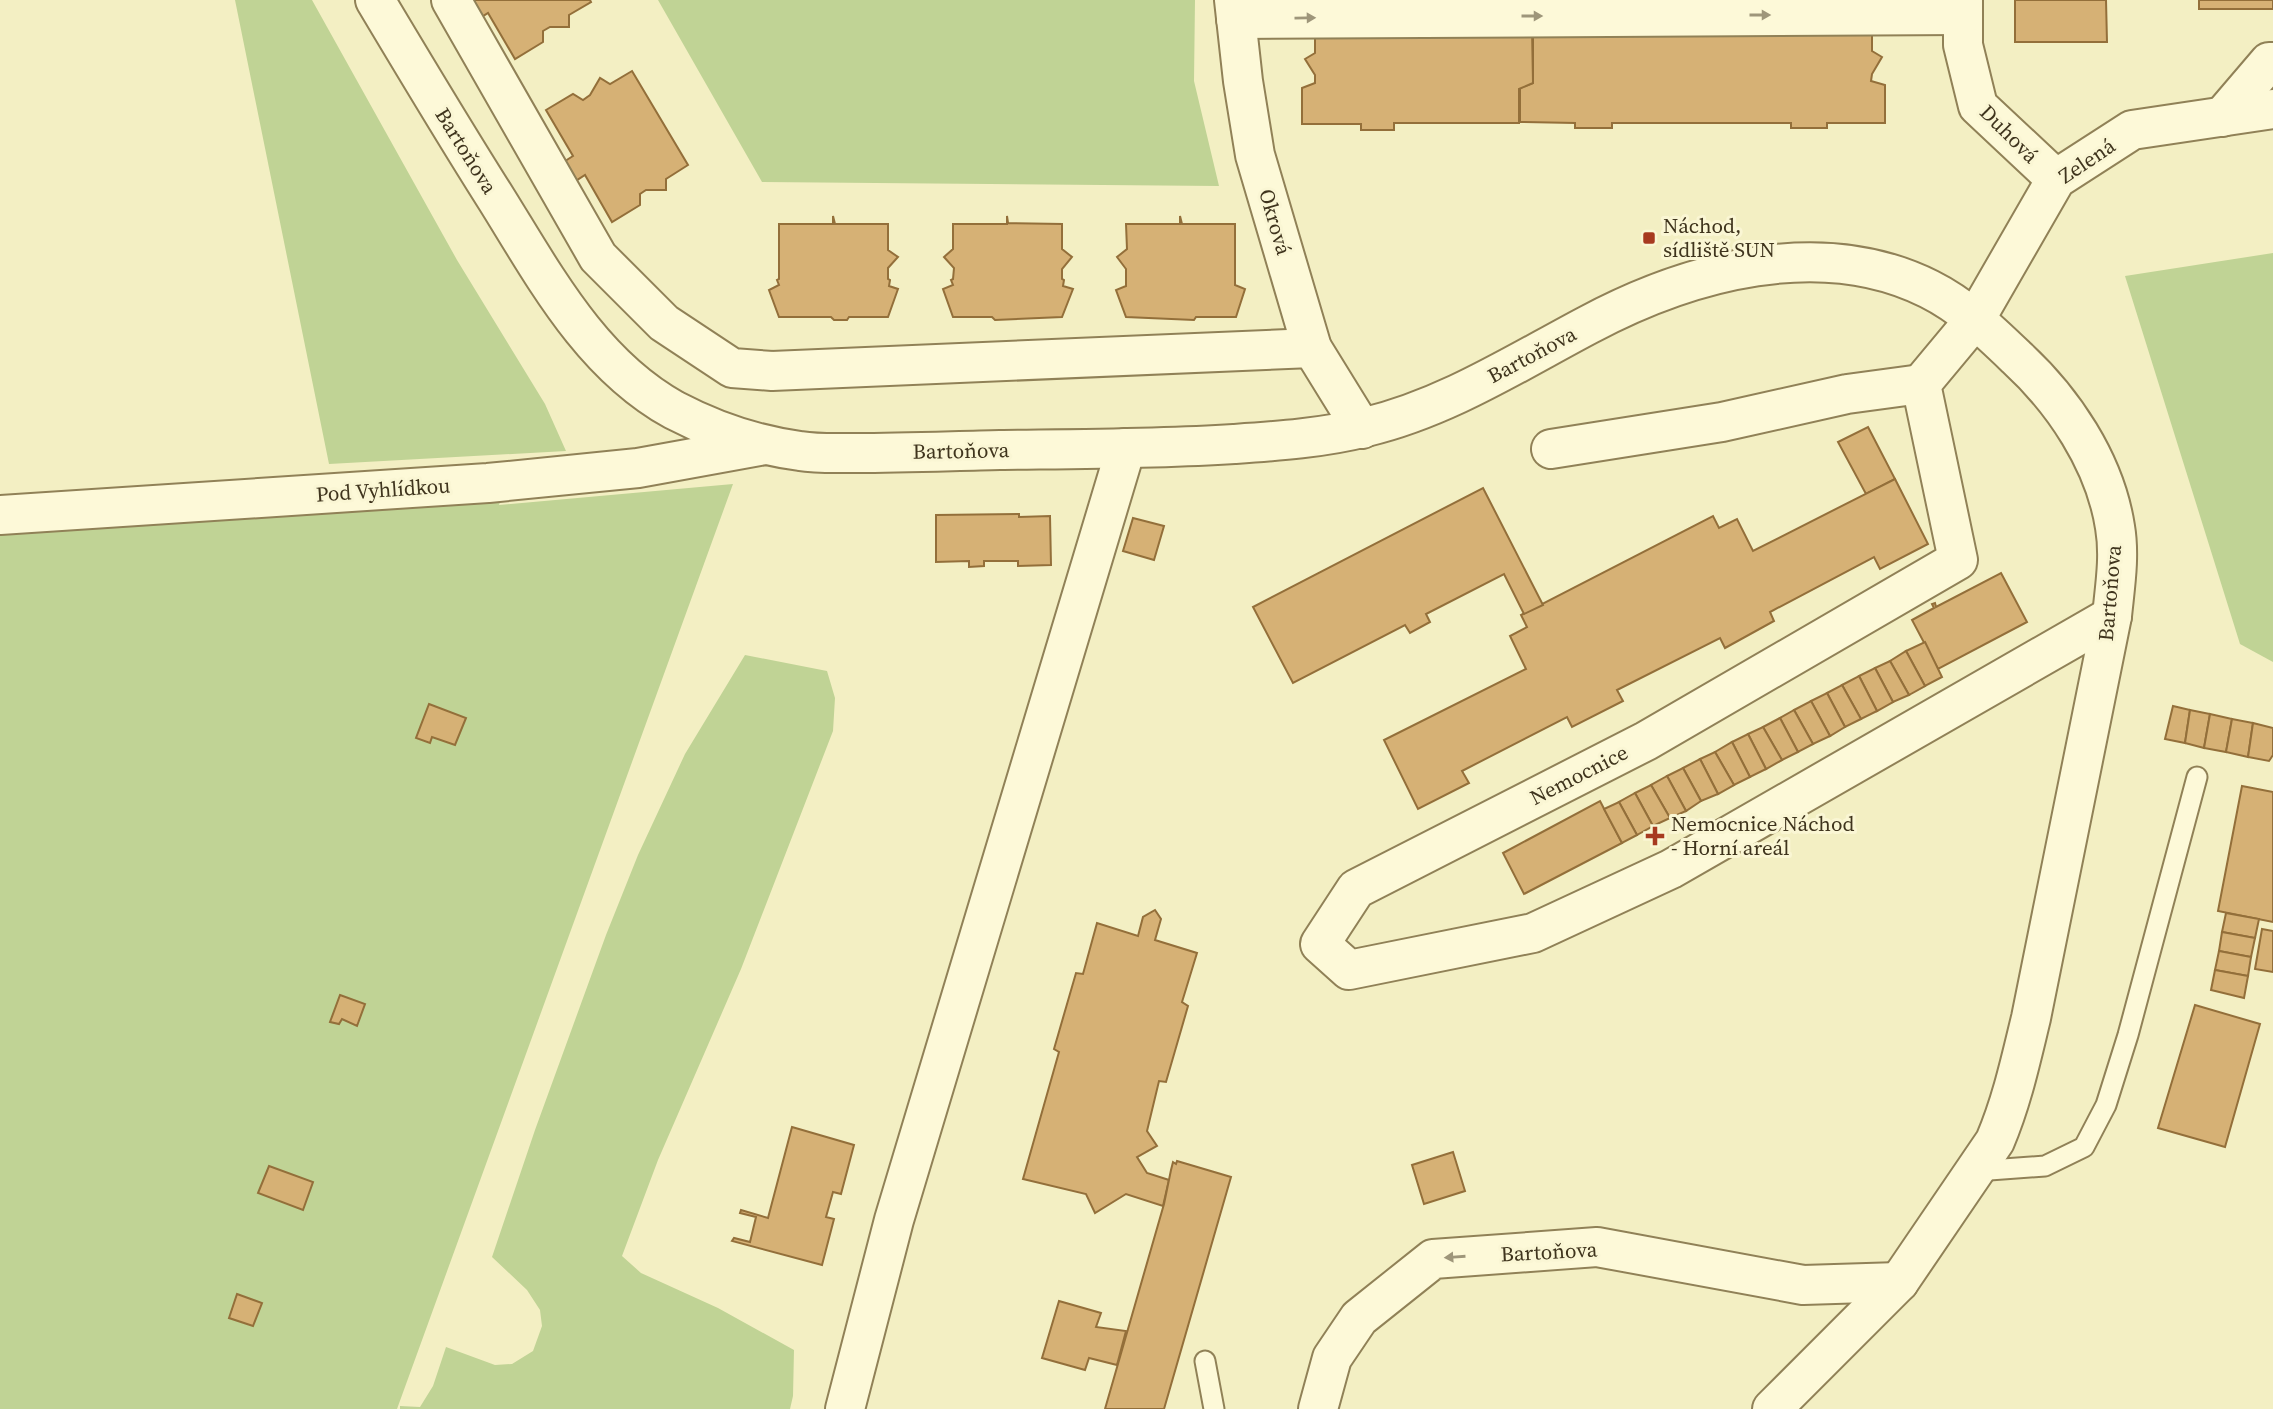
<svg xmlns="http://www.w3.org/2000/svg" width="2273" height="1409" font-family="'Source Serif 4',serif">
<rect width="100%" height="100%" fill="#f3efc3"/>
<!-- green -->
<g fill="#c0d395">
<polygon points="235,0 312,0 457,260 545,404 566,451 329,464"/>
<polygon points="658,0 1195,0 1194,81 1219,186 762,182"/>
<polygon points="2273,253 2273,662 2240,644 2125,276"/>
<polygon points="733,484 397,1409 0,1409 0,526 503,493 499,505"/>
<polygon points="745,655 827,671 835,698 833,731 741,969 658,1160 622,1256 641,1273 718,1308 794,1350 793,1396 790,1409 400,1409 400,1406 420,1407 433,1386 446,1347 495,1365 512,1364 533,1351 542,1326 540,1310 527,1290 492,1257 535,1130 606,935 638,855 685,754"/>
</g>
<!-- building -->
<g fill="#d6b175" stroke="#936f3a" stroke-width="2">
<polygon points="466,0 590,0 591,2 569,15 569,27 550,27 543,31 543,42 515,59 488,13 477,20"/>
<polygon points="2015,0 2106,0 2107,42 2015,42"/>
<rect x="2199" y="0" width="74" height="9"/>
<polygon points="1872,25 1872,51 1882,57 1872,74 1871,81 1885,85 1885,123 1827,123 1827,128 1791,128 1791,123 1612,123 1612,128 1575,128 1575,123 1520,122 1520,88 1533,83 1533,26"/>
<polygon points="1315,28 1532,28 1533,83 1519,89 1519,123 1394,123 1394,130 1361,130 1361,124 1302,124 1302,88 1315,83 1315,75 1305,59 1315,53"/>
<polygon points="632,71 688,165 666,179 666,190 646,190 640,194 640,205 612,222 585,175 574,182 562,163 573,156 546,110 573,94 583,100 590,95 600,78 610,84"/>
<polygon points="833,216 835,224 888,224 888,250 898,257 888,268 888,279 890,280 889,286 898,289 888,317 849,317 847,320 834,320 831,317 779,317 769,290 779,285 777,280 779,279 779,224 833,224"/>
<polygon points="1007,216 1008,223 1062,224 1062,249 1072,257 1062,269 1062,279 1064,280 1063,286 1073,289 1062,317 995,320 992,317 953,317 943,289 953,285 951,280 953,279 954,268 944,257 953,249 953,224 1007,224"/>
<polygon points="1180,216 1182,224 1235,224 1235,285 1245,289 1236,317 1196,317 1194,320 1126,317 1116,290 1126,286 1126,269 1117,257 1127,249 1126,224 1180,224"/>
<polygon points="1868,427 1895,479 1866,494 1838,442"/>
<polygon points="1895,479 1928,544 1880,569 1874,557 1770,612 1774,621 1725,648 1720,638 1617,690 1623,701 1572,727 1567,717 1462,771 1469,783 1418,809 1384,740 1526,669 1510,636 1527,627 1521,615 1713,516 1719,528 1737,519 1753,551"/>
<polygon points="1483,488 1543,605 1524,614 1504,574 1426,614 1430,622 1410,633 1405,625 1293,683 1253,607"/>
<polygon points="1019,514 1019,517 1050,516 1051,565 1018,566 1018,561 984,561 984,566 969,567 969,561 936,562 936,515"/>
<polygon points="1133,518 1164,526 1154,560 1123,551"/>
<polygon points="2001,573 2027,622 1938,669 1912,620 1934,608 1932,604 1935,603 1936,607"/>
<polygon points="1925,642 1942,677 1925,686 1906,651"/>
<polygon points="1906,651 1925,686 1909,695 1890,661"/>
<polygon points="1890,661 1909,695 1893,702 1875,668"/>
<polygon points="1875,668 1893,702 1877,711 1859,676"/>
<polygon points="1859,676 1877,711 1861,719 1842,685"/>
<polygon points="1842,685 1861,719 1845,727 1827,693"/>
<polygon points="1827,693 1845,727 1830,736 1811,701"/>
<polygon points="1811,701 1830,736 1813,744 1794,710"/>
<polygon points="429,704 466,718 455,745 432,737 430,743 416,738"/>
<polygon points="2173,706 2190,710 2185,743 2165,739"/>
<polygon points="1794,710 1813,744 1798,752 1780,718"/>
<polygon points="2190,710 2210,714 2204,748 2185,743"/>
<polygon points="2210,714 2232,719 2226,752 2204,748"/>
<polygon points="1780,718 1798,752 1782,760 1763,727"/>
<polygon points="2232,719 2253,723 2248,757 2226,752"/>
<polygon points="2253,723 2273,728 2273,755 2269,761 2248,757"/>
<polygon points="1763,727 1782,760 1766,769 1748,734"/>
<polygon points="1748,734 1766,769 1750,777 1732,742"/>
<polygon points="1732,742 1750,777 1734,785 1715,752"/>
<polygon points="1715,752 1734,785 1718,794 1700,759"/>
<polygon points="1700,759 1718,794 1701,801 1683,768"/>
<polygon points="1683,768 1701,801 1686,811 1667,776"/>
<polygon points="1667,776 1686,811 1670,818 1651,785"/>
<polygon points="1651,785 1670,818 1653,826 1635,793"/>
<polygon points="2242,786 2273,792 2273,922 2218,911"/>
<polygon points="1635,793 1653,826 1637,835 1619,802"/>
<polygon points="1600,801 1622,843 1524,894 1503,853"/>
<polygon points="1619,802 1637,835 1622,843 1604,809"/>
<polygon points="1155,910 1161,919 1155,940 1197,953 1182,1002 1188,1006 1166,1082 1159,1081 1147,1131 1157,1146 1137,1157 1147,1173 1169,1180 1163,1206 1126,1194 1095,1213 1086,1194 1023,1179 1059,1052 1054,1049 1076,973 1083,974 1097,923 1138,936 1143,917"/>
<polygon points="2226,913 2259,919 2255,938 2222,932"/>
<polygon points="2262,929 2273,931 2273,972 2255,969"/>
<polygon points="2222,932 2255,938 2251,957 2219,951"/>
<polygon points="2219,951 2251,957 2248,976 2215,970"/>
<polygon points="2215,970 2248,976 2244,998 2211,990"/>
<polygon points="340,995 365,1004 357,1026 342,1019 339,1024 330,1022"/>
<polygon points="2195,1005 2260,1024 2225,1147 2158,1128"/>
<polygon points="792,1127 854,1145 841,1194 833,1192 826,1217 834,1219 822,1265 732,1241 734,1238 750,1242 756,1217 740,1213 741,1210 768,1218"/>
<polygon points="1453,1152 1465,1191 1424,1204 1412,1165"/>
<polygon points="1177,1161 1231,1177 1164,1409 1105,1409 1164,1204 1171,1170 1173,1162 1176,1164"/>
<polygon points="269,1166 313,1182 303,1210 258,1193"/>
<polygon points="237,1294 262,1303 253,1326 229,1318"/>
<polygon points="1059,1301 1101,1313 1096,1327 1126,1331 1117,1365 1089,1358 1085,1370 1042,1358"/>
</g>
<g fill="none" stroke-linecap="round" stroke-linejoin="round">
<defs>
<g id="service">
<polyline points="1976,1171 2045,1166 2084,1147 2106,1105 2128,1035 2197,777"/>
<polyline points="1205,1361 1214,1409"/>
</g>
<g id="minor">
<polyline points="451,0 598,257 664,323 732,368 772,371 1312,348"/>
<polyline points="1234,0 1243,81 1255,155 1312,348 1362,429"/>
<polyline points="1963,0 1963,45 1978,106 2056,179"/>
<polyline points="1236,19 1963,15"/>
<polyline points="2222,117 2269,62 2273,62"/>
<polyline points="1551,449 1722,422 1847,394 1921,384"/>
<polyline points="0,515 488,483 638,468 765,445"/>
<polyline points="2112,616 1671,869 1533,933 1349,970 1320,944 1356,889 1646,741 1958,560 1921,384 1976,318 2056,179 2132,130 2273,109"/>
<polyline points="845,1409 894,1220 1126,448"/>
<polyline points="1318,1409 1332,1358 1359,1318 1433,1259 1597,1247 1803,1285 1899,1282"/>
</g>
<path id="tertiary" d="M375 0C415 67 455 134 497 200 545 277 591 364 674 410 714 431 755 445 800 451 818 454 837 453 856 453 904 453 952 451 1000 450 1078 449 1156 449 1234 444 1278 441 1323 438 1366 427 1446 408 1516 363 1588 325 1689 271 1821 235 1929 289 1963 306 1989 331 2016 357 2063 400 2105 462 2115 527 2120 556 2115 586 2112 616L2031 1018C2021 1059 2012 1101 1995 1141L1899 1282 1772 1409"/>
</defs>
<!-- service casing -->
<use href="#service" stroke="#908157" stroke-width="23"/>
<!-- minor casing -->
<use href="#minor" stroke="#908157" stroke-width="42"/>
<!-- tertiary casing -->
<use href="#tertiary" stroke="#908157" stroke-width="42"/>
<!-- service -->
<use href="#service" stroke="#fdf9d8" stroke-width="19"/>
<!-- minor -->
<use href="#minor" stroke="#fdf9d8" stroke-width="38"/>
<!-- tertiary -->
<use href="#tertiary" stroke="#fdf9d8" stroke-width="38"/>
</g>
<!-- one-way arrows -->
<defs><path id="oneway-solid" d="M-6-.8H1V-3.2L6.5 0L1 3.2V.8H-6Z" transform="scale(1.75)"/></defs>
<g fill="#9e967a">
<use href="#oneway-solid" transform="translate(1760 15)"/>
<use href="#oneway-solid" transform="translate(1532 16)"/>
<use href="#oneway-solid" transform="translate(1305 18) rotate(-1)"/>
<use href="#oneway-solid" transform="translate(1455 1257) rotate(176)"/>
</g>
<!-- markers -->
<g fill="#a73a20" stroke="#faf6d4" stroke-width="2.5">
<rect x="1642" y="231" width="14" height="14" rx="3.5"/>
<path d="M1651.5 825.5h7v7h7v7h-7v7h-7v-7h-7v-7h7z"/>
</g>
<g text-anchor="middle" stroke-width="6" stroke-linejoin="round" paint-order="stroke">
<!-- street labels -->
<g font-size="21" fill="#3f341d" stroke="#faf6d4">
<text transform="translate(2009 134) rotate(45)" y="7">Duhová</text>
<text transform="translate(466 151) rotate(58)" y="7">Bartoňova</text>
<text transform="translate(2087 161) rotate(-34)" y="7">Zelená</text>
<text transform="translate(1275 222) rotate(74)" y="7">Okrová</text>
<text transform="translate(1532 355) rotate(-28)" y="7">Bartoňova</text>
<text transform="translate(961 451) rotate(-1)" y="7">Bartoňova</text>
<text transform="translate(383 490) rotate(-4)" y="7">Pod Vyhlídkou</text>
<text transform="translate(2110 593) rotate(-85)" y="7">Bartoňova</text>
<text transform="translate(1579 775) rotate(-27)" y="7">Nemocnice</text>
<text transform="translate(1549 1252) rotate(-3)" y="7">Bartoňova</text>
</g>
<!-- poi labels -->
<g font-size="21" fill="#3f341d" stroke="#faf6d4" text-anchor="start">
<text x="1663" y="233">Náchod,<tspan x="1663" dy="24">sídliště SUN</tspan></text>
<text x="1671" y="831">Nemocnice Náchod<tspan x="1671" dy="24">- Horní areál</tspan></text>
</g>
</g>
</svg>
